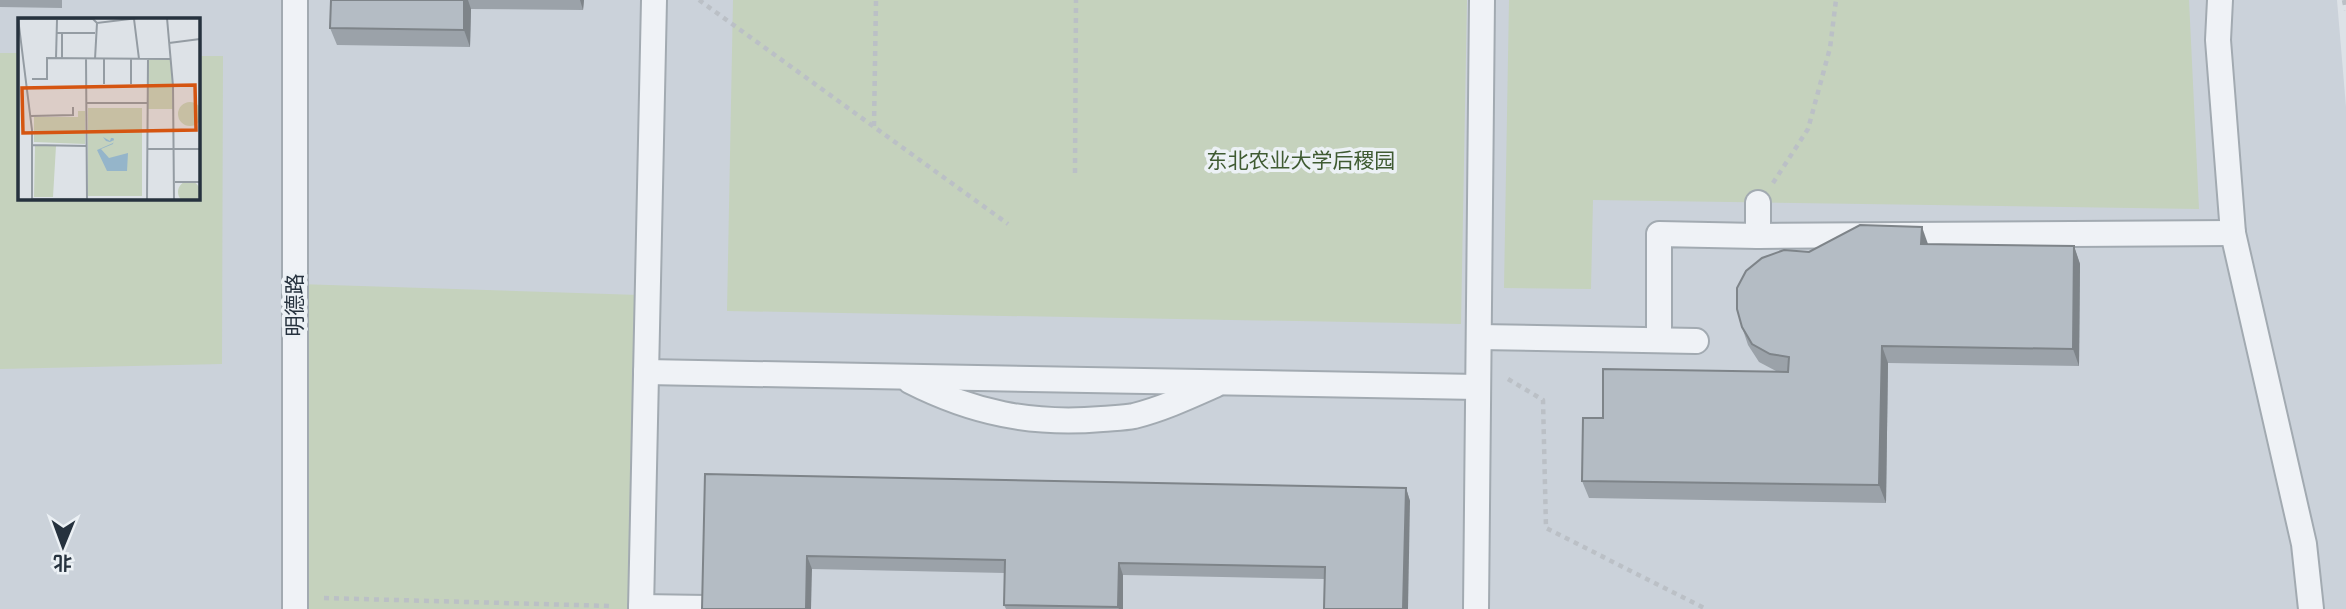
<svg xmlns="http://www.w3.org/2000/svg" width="2346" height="609" font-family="'DejaVu Sans','Noto Sans SC',sans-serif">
<rect width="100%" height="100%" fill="#dde2e7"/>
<!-- built -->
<path fill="#cbd2da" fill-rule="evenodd" d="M0 0H2337L2346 107V609H0ZM19 19H198V198H19Z"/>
<!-- green -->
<g fill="#c5d2bd">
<polygon points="733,0 1467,0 1461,324 727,311"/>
<polygon points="1509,0 2189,0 2199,209 1593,200 1591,289 1504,288"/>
<polygon points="0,53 19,53 19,198 198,198 198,56 223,56 222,364 0,369"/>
<polygon points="298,284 639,295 635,609 295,609"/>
</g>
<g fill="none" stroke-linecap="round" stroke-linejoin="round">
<defs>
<g id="street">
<polyline points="2220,0 2218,40 2233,233 2304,544 2311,609"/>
<polyline points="1758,236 1758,203"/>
<polyline points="1479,337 1696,341"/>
<polyline points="1659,340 1659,234 1758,236 2233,233"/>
<polyline points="646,372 1478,387"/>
<path d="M910 381C973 413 1032 425 1102 419 1113 418 1124 418 1134 416 1162 409 1188 397 1215 385"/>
<polyline points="641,607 707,608"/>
<polyline points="295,609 295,0"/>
<polyline points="641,609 654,0"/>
<polyline points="1476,609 1482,0"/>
</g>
</defs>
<!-- street casing -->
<use href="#street" stroke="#a2aab1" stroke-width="28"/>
<!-- path -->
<g stroke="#bbc0c6" stroke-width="4.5" stroke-dasharray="5 5" stroke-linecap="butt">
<polyline points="699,0 1008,224"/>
<polyline points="2344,0 2346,10"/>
<polyline points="874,126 876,0"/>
<polyline points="1075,173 1076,0"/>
<polyline points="1773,183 1808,129 1830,48 1836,0"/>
<polyline points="1508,379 1543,400 1546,528 1706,609"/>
<polyline points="324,598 612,606"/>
</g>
<!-- street -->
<use href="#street" stroke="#eff2f6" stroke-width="24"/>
</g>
<!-- wall -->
<g fill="#9ba2a9">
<polygon points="0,0 62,0 62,8 0,7"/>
<polygon points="331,0 584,0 583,10 471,9 470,47 337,45 330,28"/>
<polygon points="1928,244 2074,246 2080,264 2079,366 1888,363 1886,503 1589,498 1582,481 1603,418 1781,372 1776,371 1759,362 1748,345 1742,327 1809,252"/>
<polygon points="705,474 1406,488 1410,501 1324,579 1123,575 1123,609 1006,609 1004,605 1005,573 812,569"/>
</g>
<!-- shaded-wall -->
<g fill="#7e8489">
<polygon points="464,0 468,0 471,9 470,47 464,30"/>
<polygon points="580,0 584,0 583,10"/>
<polygon points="1922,227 1928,244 1921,244"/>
<polygon points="2074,246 2080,264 2079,366 2073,349"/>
<polygon points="1882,346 1888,363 1886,503 1879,485"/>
<polygon points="1406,488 1410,501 1408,609 1403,609"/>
<polygon points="807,556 812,569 811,609 806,609"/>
<polygon points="1119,563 1123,575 1123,609 1119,609 1118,607"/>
</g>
<!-- building -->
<g fill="#b4bcc4" stroke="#7e8489" stroke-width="2">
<polygon points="331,0 464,0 464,30 330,28"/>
<polygon points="1860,225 1922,227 1921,244 2074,246 2073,349 1882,346 1879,485 1582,481 1583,418 1603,418 1603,369 1788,372 1789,357 1770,354 1752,344 1742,327 1737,309 1737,288 1746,271 1762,258 1784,250 1809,252"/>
<polygon points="705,474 1406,488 1403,609 1324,609 1325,567 1119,563 1118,607 1004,605 1005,560 807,556 806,609 702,609"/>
</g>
<g text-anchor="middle" stroke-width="7" stroke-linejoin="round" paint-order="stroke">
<!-- park labels -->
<g font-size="21" fill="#3f5b32" stroke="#ecf1f5">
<text x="1301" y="168">东北农业大学后稷园</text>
</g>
<!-- street labels -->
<g font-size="21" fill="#26323e" stroke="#ecf1f5">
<text transform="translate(295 305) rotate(-90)" y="7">明德路</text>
</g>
</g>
<!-- overview -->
<g transform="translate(18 18)">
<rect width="182" height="182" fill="#dde2e7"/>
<path d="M130 41H153L155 91H130ZM160 96a12 12 0 1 1 24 0a12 12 0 1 1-24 0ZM70 90H124V178H70ZM60 93H67V126L16 124V99H60ZM17 128H38L35 179H16ZM160 174a11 11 0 1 1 22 0a11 11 0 1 1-22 0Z" fill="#c5d2bd"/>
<path d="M85 119 92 123 93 120H95L96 121 95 126 83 131 91 140 110 135 109 153H89L79 132 95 125 96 122 92 124 88 123Z" fill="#95b5ca"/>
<path fill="none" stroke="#949ca3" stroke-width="2" d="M0 0 14 112V181L122 182M149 0 155 68 156 182M1 1H75L79 5 120 0M116 1 121 41M38 15H77M151 25 182 21M38 40 39 2M44 40V15M68 40 69 182M77 41 79 5M86 41V66M14 61H29V40L153 41M113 66V41M79 68H117M68 85H129M13 98 55 97V89M14 127 69 128M130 131H182M157 164H182M129 182 130 41"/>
<path fill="#d55511" fill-opacity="0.15" stroke="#d55511" stroke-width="3.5" d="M177 67 178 112 5 115 4 70Z"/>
<rect width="182" height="182" fill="none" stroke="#26323e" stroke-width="3.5"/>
</g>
<!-- north arrow -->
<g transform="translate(63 546) rotate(181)" stroke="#ecf1f5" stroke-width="5" paint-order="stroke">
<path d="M0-5L12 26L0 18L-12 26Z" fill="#26323e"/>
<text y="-10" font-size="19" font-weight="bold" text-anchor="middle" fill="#26323e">北</text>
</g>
</svg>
